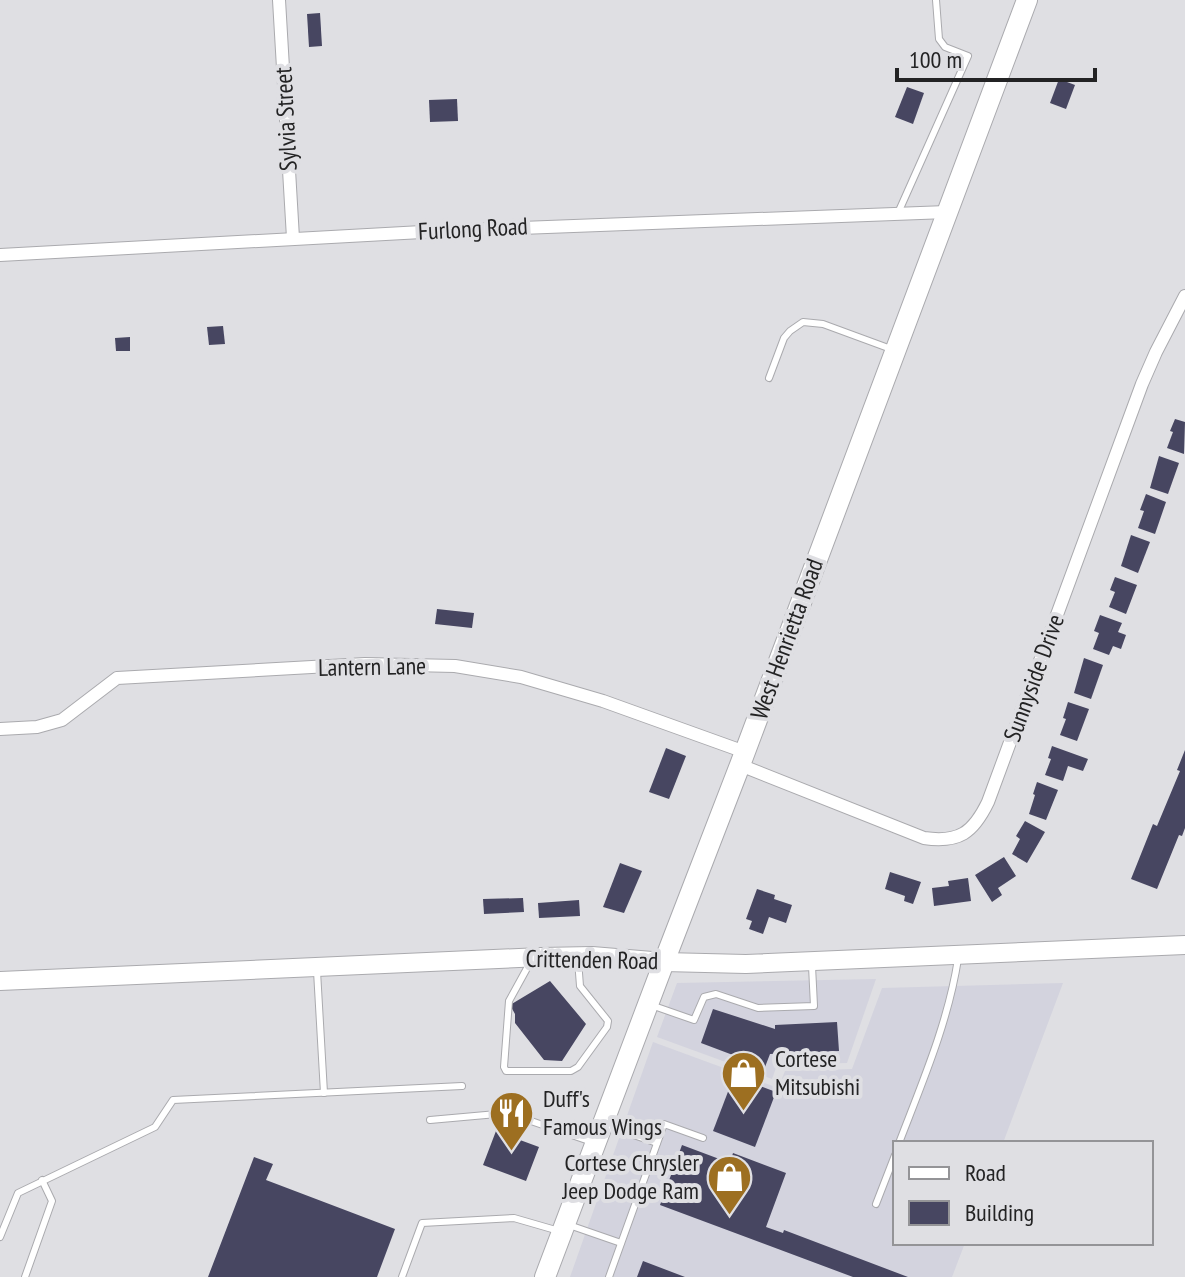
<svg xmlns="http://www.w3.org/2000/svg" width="1185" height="1277" font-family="'PT Sans Narrow',sans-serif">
<rect width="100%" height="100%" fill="#dfdfe3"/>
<!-- built -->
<g fill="#d3d3de">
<polygon points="876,979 847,1063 777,1065 772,1079 657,1037 677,983"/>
<polygon points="1063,983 1003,1143 895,1143 895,1243 965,1243 952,1277 570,1277 653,1042 778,1088 785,1071 852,1069 882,988"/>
</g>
<!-- building -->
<g fill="#474661">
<polygon points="320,13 322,46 309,47 307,14"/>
<polygon points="1059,79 1075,85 1066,109 1050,103"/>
<polygon points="907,87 924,93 913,124 895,117"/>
<polygon points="457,99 458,121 430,122 429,100"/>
<polygon points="223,326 225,344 209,345 207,327"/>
<polygon points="130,337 130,351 116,351 115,338"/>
<polygon points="1175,419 1185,422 1184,454 1167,448 1173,432 1170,431"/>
<polygon points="1159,456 1179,463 1168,494 1150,488"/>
<polygon points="1146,494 1166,502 1155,534 1138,528 1144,511 1140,510"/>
<polygon points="1131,535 1150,542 1138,573 1121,566"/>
<polygon points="1115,577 1137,585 1126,614 1109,607 1115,592 1110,590"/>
<polygon points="437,609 474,613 472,628 435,624"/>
<polygon points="1100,615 1122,623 1118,632 1126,635 1121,649 1113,646 1109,655 1093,649 1099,633 1094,631"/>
<polygon points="1084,658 1103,665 1091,699 1074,693"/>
<polygon points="1068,702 1089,709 1077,741 1060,735 1066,719 1063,718"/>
<polygon points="1052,746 1088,759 1083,771 1068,766 1063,781 1045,775 1051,759 1048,758"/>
<polygon points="666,748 686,756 669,799 649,792"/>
<polygon points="1185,750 1185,828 1182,836 1179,835 1157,889 1131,879 1153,824 1157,826 1180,771 1177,770"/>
<polygon points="1037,782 1058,790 1046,820 1029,814 1035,795 1033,794"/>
<polygon points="1025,821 1045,832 1027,863 1012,854 1020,839 1016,836"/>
<polygon points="1004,857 1016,876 998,888 1002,895 992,902 975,875"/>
<polygon points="620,863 642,871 624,913 603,907"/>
<polygon points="890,872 921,882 913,904 904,901 905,896 885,889"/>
<polygon points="968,878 971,901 934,906 932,888 949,886 948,881"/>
<polygon points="757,889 775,895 774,899 792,905 786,923 769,917 763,934 749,929 752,921 746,919"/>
<polygon points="523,898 524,912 484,914 483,899"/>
<polygon points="579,900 580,916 539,918 538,903"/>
<polygon points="550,981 586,1024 562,1061 544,1060 515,1023 515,1014 510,1005"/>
<polygon points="713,1009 775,1029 775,1025 837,1022 839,1051 770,1054 765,1067 701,1043"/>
<polygon points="734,1076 776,1092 755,1147 713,1131"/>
<polygon points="496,1131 509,1136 511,1133 522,1137 520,1140 539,1147 526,1181 483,1165"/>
<polygon points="682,1145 730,1163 733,1153 786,1173 766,1227 783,1233 784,1230 908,1277 853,1277 660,1205"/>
<polygon points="254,1157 273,1164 266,1180 395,1229 377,1277 208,1277"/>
<polygon points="643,1261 685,1277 637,1277"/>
</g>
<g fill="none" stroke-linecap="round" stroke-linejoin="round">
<defs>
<g id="lane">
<polyline points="898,213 968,56 945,47 939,39 936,0"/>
<polyline points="769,378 784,338 790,331 803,322 823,324 891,349"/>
<polyline points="531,961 509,1001 504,1067 506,1071 571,1071 578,1067 607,1027 608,1021 580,986 578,960"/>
<polyline points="317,971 324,1093"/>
<polyline points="651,1005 694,1020 704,997 716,994 758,1008 814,1006 812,966"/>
<polyline points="430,1120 508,1113 592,1142"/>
<polyline points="607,1126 657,1143"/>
<path d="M899 1143C922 1083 948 1023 958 959"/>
<polyline points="876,1204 895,1155"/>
<polyline points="569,1225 621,1243"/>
<polyline points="0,1237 18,1193 155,1127 173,1100 462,1086"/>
<polyline points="25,1277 52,1201 42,1180"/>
<polyline points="402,1277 422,1223 514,1218 559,1231"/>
<polyline points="609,1277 664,1124 703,1138"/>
</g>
<g id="street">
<polyline points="279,0 293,238"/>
<polyline points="0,255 440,231 947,212"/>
<polyline points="0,729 37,727 62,720 117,678 365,664 455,666 521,677 603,701 745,752"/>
<path d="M740 765 924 838C959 843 973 833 988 802L1142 384 1156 352 1185 296"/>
</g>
<polyline id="secondary" points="0,981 541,957 592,956 664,962 746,964 1185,945"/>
<polyline id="primary" points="545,1277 664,962 740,765 1027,0"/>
</defs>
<!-- lane casing -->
<use href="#lane" stroke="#aaaaae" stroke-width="8"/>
<!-- street casing -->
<use href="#street" stroke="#aaaaae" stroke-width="14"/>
<!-- secondary casing -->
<use href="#secondary" stroke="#aaaaae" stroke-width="20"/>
<!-- primary casing -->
<use href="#primary" stroke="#aaaaae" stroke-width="22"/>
<!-- lane -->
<use href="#lane" stroke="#fff" stroke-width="6"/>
<!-- street -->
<use href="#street" stroke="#fff" stroke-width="12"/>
<!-- secondary -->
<use href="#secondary" stroke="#fff" stroke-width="18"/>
<!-- primary -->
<use href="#primary" stroke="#fff" stroke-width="20"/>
</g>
<!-- icons -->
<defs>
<symbol id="shop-pin" viewBox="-11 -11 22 30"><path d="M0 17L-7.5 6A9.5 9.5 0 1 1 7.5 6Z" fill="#9d6f21" stroke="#dfdfe3"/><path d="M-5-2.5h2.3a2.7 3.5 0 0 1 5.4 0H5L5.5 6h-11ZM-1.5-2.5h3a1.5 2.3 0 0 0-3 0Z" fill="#fff"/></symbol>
<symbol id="restaurant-pin" viewBox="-11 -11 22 30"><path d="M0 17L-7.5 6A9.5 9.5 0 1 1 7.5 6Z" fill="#9d6f21" stroke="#dfdfe3"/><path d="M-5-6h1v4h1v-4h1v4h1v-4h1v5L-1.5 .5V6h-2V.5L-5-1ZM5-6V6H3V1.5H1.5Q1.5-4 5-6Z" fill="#fff"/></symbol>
</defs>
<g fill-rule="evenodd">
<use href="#shop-pin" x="718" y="1048" width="51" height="69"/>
<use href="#restaurant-pin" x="486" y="1088" width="51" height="69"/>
<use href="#shop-pin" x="704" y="1152" width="51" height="69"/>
</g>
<g text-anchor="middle" stroke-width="8" stroke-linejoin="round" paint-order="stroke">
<!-- street labels -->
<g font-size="24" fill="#232324" stroke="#dfdfe3">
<text transform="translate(286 119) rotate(-93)" y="8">Sylvia Street</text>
<text transform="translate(473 229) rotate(-3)" y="8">Furlong Road</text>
<text transform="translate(787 639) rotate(-70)" y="8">West Henrietta Road</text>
<text transform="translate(372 667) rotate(-1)" y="8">Lantern Lane</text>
<text transform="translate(1034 678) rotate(-70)" y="8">Sunnyside Drive</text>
<text transform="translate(592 960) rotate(1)" y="8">Crittenden Road</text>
</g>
<!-- poi labels -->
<g font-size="24" fill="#232324" stroke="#dfdfe3" text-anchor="start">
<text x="775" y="1067">Cortese<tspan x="775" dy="28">Mitsubishi</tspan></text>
<text x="543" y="1107">Duff's<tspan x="543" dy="28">Famous Wings</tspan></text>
<text x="699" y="1171" text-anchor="end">Cortese Chrysler<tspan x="699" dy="28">Jeep Dodge Ram</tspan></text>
</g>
</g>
<!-- legend -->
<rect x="893" y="1141" width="260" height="104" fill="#dfdfe3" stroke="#949497" stroke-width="2"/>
<rect x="909" y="1167" width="40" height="12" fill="#ffffff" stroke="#949497" stroke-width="2"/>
<text x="965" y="1181" font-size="24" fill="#232324">Road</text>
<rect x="909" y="1201" width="40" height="24" fill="#474661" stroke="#949497" stroke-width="2"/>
<text x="965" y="1221" font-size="24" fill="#232324">Building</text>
<!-- scale -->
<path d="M897 68v12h198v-12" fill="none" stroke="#232324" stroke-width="4"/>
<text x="909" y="68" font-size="24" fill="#232324" stroke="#dfdfe3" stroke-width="6" paint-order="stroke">100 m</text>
</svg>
